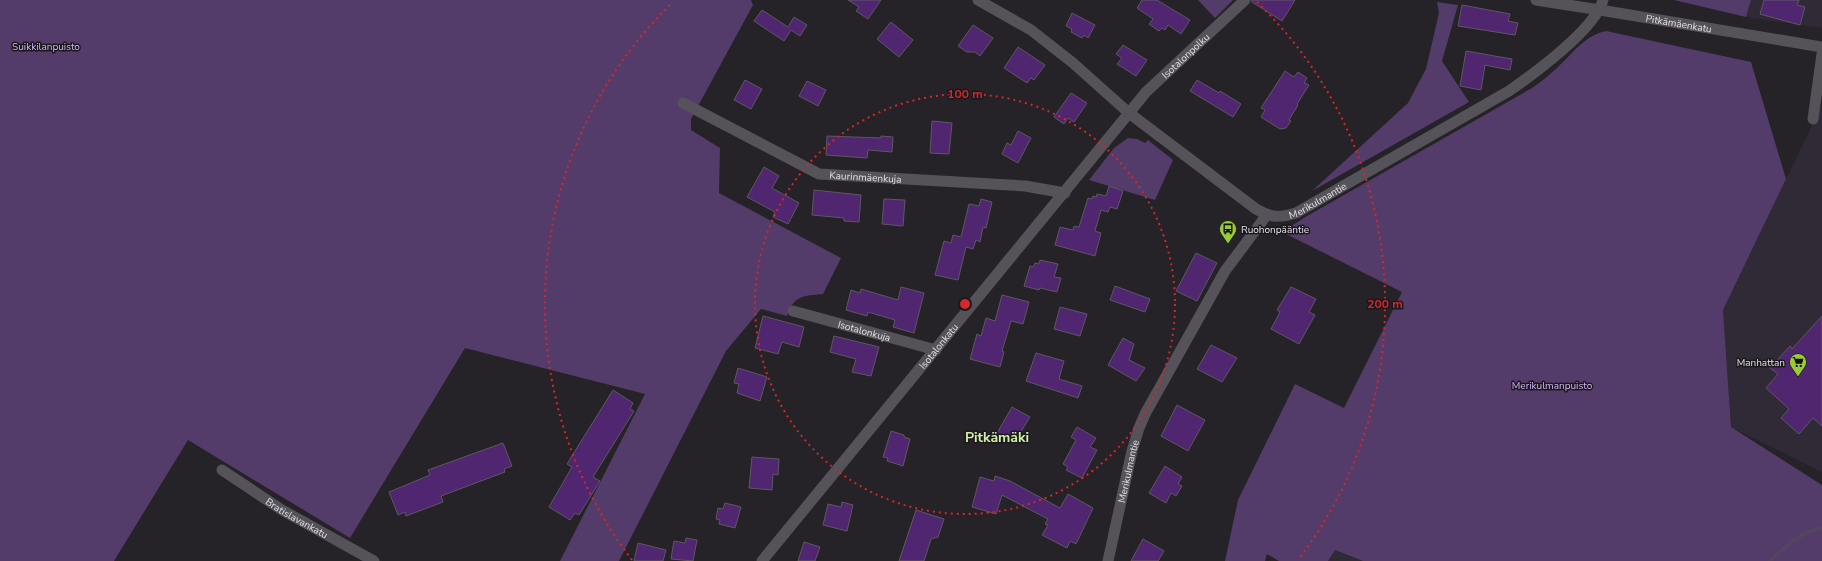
<svg xmlns="http://www.w3.org/2000/svg" width="1822" height="561" font-family="'Nunito Sans',sans-serif">
<rect width="100%" height="100%" fill="#252228"/>
<!-- built -->
<g fill="#302a36">
<polygon points="1751,0 1822,0 1822,28 1746,17"/>
<polygon points="1822,105 1822,472 1731,427 1723,310"/>
<polygon points="1334,550 1363,561 1328,561"/>
</g>
<!-- green -->
<g fill="#533c69">
<path d="M0 0H751L753 5 691 119V130L720 148 719 193 841 258 823 294C803 296 794 295 787 316L761 309 726 351 619 561H560L645 394 465 348 350 538 188 440 114 561H0Z"/>
<polygon points="1198,0 1233,0 1215,18"/>
<polygon points="1674,0 1751,0 1746,17"/>
<polygon points="1437,2 1458,5 1442,61 1469,102 1312,191 1408,103 1426,69 1439,13"/>
<path d="M1606 31 1751 62 1786 179 1723 310 1731 427 1822 485V561H1363L1335 550 1328 561H1279L1267 554 1265 561H1225L1238 500 1295 384 1344 408 1402 292 1282 232 1307 216 1532 88C1541 82 1549 75 1557 68 1572 54 1585 35 1606 31Z"/>
<polygon points="1128,138 1137,139 1145,143 1148,140 1173,160 1155,200 1089,180 1114,148"/>
</g>
<g fill="none" stroke-linecap="round" stroke-linejoin="round">
<!-- stream -->
<path stroke="#53445f" stroke-width="4" d="M1770 561C1785 547 1801 531 1822 528"/>
</g>
<!-- building -->
<g fill="#502671" stroke="#5c5860">
<polygon points="848,0 881,0 868,19 856,11 859,7"/>
<polygon points="1142,0 1157,0 1190,20 1181,34 1168,25 1165,30 1162,28 1159,31 1149,24 1153,19 1137,8"/>
<polygon points="1252,0 1295,0 1282,21 1252,2"/>
<polygon points="1764,0 1799,0 1797,5 1805,7 1800,25 1760,14"/>
<polygon points="1462,5 1510,14 1508,21 1518,23 1515,35 1458,26"/>
<polygon points="762,10 788,27 794,17 807,25 800,36 791,30 784,41 754,21"/>
<polygon points="1072,13 1095,25 1088,38 1084,35 1082,38 1071,32 1072,29 1066,26"/>
<polygon points="891,22 913,40 899,57 877,39"/>
<polygon points="973,25 993,38 980,56 975,52 967,52 958,46"/>
<polygon points="1123,45 1147,60 1136,76 1117,64 1122,58 1116,54"/>
<polygon points="1018,47 1045,65 1034,80 1031,78 1027,83 1004,68"/>
<polygon points="1466,51 1512,59 1510,70 1485,65 1481,90 1460,86"/>
<polygon points="1285,71 1294,77 1298,72 1307,78 1304,83 1309,85 1297,104 1298,105 1289,120 1291,121 1286,128 1280,129 1261,117 1265,110 1261,108"/>
<polygon points="745,80 762,89 751,109 734,100"/>
<polygon points="1197,80 1219,93 1220,91 1241,104 1233,117 1190,91"/>
<polygon points="807,81 826,90 818,106 799,96"/>
<polygon points="1071,93 1087,103 1074,122 1068,118 1064,124 1054,117"/>
<polygon points="932,121 952,123 949,154 930,153"/>
<polygon points="1018,131 1031,138 1018,163 1002,154 1007,143 1011,145"/>
<polygon points="827,136 881,138 881,136 893,137 892,152 868,150 867,158 826,155"/>
<polygon points="764,167 779,176 772,188 799,203 788,224 773,217 775,212 747,197"/>
<polygon points="1109,186 1123,191 1117,209 1110,207 1108,212 1101,210 1095,231 1101,233 1095,256 1055,245 1060,227 1073,230 1074,226 1079,227 1088,198 1092,199 1093,196 1096,197 1097,194 1106,196"/>
<polygon points="814,190 861,195 859,222 844,221 844,218 812,215"/>
<polygon points="884,199 905,200 903,226 882,224"/>
<polygon points="981,199 992,202 986,228 983,227 980,242 976,240 973,249 966,247 958,280 935,275 944,241 951,243 953,235 961,237 969,204 979,206"/>
<polygon points="1196,253 1217,263 1197,301 1176,291"/>
<polygon points="1040,260 1058,264 1054,277 1061,278 1057,292 1040,288 1039,290 1024,286 1030,266 1033,267 1035,263 1039,264"/>
<polygon points="1115,286 1150,299 1145,312 1110,300"/>
<polygon points="901,287 924,293 914,333 893,327 895,320 868,312 867,316 846,310 851,290 860,293 861,289 898,300"/>
<polygon points="1291,287 1316,299 1309,312 1315,315 1299,344 1271,329 1280,312 1277,310"/>
<polygon points="1002,295 1029,302 1023,324 1011,321 1002,351 1004,352 1000,367 970,359 977,334 981,336 986,318 995,321"/>
<polygon points="1060,307 1087,314 1080,336 1054,329"/>
<polygon points="763,316 804,327 799,347 782,342 778,354 755,348"/>
<polygon points="1822,316 1822,426 1813,418 1799,434 1781,418 1789,409 1766,388 1778,374 1770,368 1790,346 1792,349"/>
<polygon points="834,336 879,347 871,376 852,372 856,359 830,352"/>
<polygon points="1123,338 1134,344 1129,360 1145,368 1136,381 1108,365"/>
<polygon points="1211,345 1237,358 1222,382 1197,369"/>
<polygon points="1036,353 1064,361 1059,379 1082,386 1078,398 1026,381"/>
<polygon points="738,368 767,377 760,401 737,393 739,384 734,383"/>
<polygon points="613,390 633,403 630,409 634,411 593,477 600,481 579,515 575,513 570,520 549,507 572,467 567,464"/>
<polygon points="1177,405 1205,420 1188,451 1161,436"/>
<polygon points="1012,407 1030,417 1014,443 997,433"/>
<polygon points="1077,427 1096,438 1090,447 1097,450 1082,478 1066,470 1068,467 1063,464 1076,440 1071,437"/>
<polygon points="891,431 904,435 904,437 910,439 903,466 887,461 888,458 883,457"/>
<polygon points="503,443 512,466 504,469 505,472 441,496 443,502 406,516 405,512 398,515 389,492 430,475 428,470"/>
<polygon points="752,457 779,459 778,475 773,474 772,490 749,488"/>
<polygon points="1165,466 1182,477 1178,484 1182,486 1176,496 1171,493 1166,503 1149,493"/>
<polygon points="995,476 1010,481 1060,508 1068,494 1093,508 1076,544 1070,541 1067,548 1042,535 1048,525 1045,524 1048,519 1002,495 996,514 972,507 980,477 994,481"/>
<polygon points="842,502 853,505 847,531 823,525 828,504 841,507"/>
<polygon points="725,503 741,507 735,528 719,524 720,520 716,519 718,508 723,509"/>
<polygon points="916,510 944,519 938,537 931,539 924,561 899,561"/>
<polygon points="686,538 697,540 693,561 671,559 674,541 685,543"/>
<polygon points="1143,539 1164,551 1158,561 1131,561"/>
<polygon points="804,542 820,547 815,561 798,561"/>
<polygon points="638,543 666,550 663,561 634,561"/>
</g>
<g fill="none" stroke-linecap="round" stroke-linejoin="round">
<!-- minor -->
<g stroke="#56525a" stroke-width="11">
<path id="s1" d="M978 0 1031 30 1073 63 1129 113 1146 92 1245 0"/>
<polyline points="1536,0 1600,10"/>
<path id="s2" d="M683 103 819 174 1025 186 1065 193"/>
<polyline points="1813,119 1822,54"/>
<path id="s3" d="M793 311 936 350"/>
<path id="s4" d="M222 470 282 510 374 561"/>
<path id="s5" d="M1108 561 1132 451 1139 428 1145 414 1225 271 1266 216"/>
</g>
<!-- tertiary -->
<g stroke="#56525a" stroke-width="11">
<path id="s6" d="M1600 10 1822 47"/>
<path id="s7" d="M762 561 1129 113 1256 209C1271 218 1280 218 1296 213L1509 91C1535 73 1595 29 1603 0"/>
</g>
</g>
<!-- distance rings -->
<g fill="none" stroke="#d62828" stroke-width="2" stroke-dasharray="2 4">
<circle cx="965" cy="304" r="210"/>
<path d="M632 560A420 420 0 0 1 673 2M1257 2A420 420 0 0 1 1298 560"/>
</g>
<!-- icons -->
<defs>
<symbol id="bus-pin" viewBox="-11 -11 22 30"><path d="M0 17L-7.5 6A9.5 9.5 0 1 1 7.5 6Z" fill="#99cb36" stroke="#1b181f"/><path d="M-5-6H5V4H4V6H2V4H-2V6H-4V4H-5ZM-3.5-4V0h7V-4ZM-3.5 1.2v1.5H-2V1.2ZM2 1.2v1.5H3.5V1.2Z" fill="#111"/></symbol>
<symbol id="supermarket-pin" viewBox="-11 -11 22 30"><path d="M0 17L-7.5 6A9.5 9.5 0 1 1 7.5 6Z" fill="#99cb36" stroke="#1b181f"/><path d="M-6-5.5h2.5l.6 2H6L4.5 2H-2.5L-4.4-4H-6ZM-1.5 3.2a1.3 1.3 0 1 0 .1 0ZM3 3.2a1.3 1.3 0 1 0 .1 0Z" fill="#111"/></symbol>
</defs>
<g fill-rule="evenodd">
<use href="#bus-pin" x="1218" y="219" width="20" height="27"/>
<use href="#supermarket-pin" x="1788" y="352" width="20" height="27"/>
</g>
<g text-anchor="middle" stroke-width="3" stroke-linejoin="round" paint-order="stroke">
<!-- street labels -->
<g font-size="10" fill="#e3e1e5" stroke="#1b181f">
<text dy="4" stroke="none"><textPath href="#s6" startOffset="80">Pitkämäenkatu</textPath></text>
<text dy="4" stroke="none"><textPath href="#s1" startOffset="270">Isotalonpolku</textPath></text>
<text dy="4" stroke="none"><textPath href="#s2" startOffset="200">Kaurinmäenkuja</textPath></text>
<text dy="4" stroke="none"><textPath href="#s7" startOffset="805">Merikulmantie</textPath></text>
<text dy="4" stroke="none"><textPath href="#s3" startOffset="74">Isotalonkuja</textPath></text>
<text dy="4" stroke="none"><textPath href="#s7" startOffset="278">Isotalonkatu</textPath></text>
<text dy="4" stroke="none"><textPath href="#s5" startOffset="92">Merikulmantie</textPath></text>
<text dy="4" stroke="none"><textPath href="#s4" startOffset="89">Bratislavankatu</textPath></text>
</g>
<!-- park labels -->
<g font-size="10" fill="#d5b5f6" stroke="#1b181f">
<text x="46" y="50">Suikkilanpuisto</text>
<text x="1552" y="389">Merikulmanpuisto</text>
</g>
<!-- poi labels -->
<g font-size="10" fill="#e3e1e5" stroke="#1b181f" text-anchor="start">
<text x="1241" y="233">Ruohonpääntie</text>
<text x="1785" y="366" text-anchor="end">Manhattan</text>
</g>
<!-- district labels -->
<g font-size="14" font-weight="bold" fill="#d1f0a7" stroke="#1b181f">
<text x="997" y="442">Pitkämäki</text>
</g>
</g>
<circle cx="965" cy="304" r="6" fill="#d62828" stroke="#1b181f" stroke-width="2"/>
<g font-size="12" text-anchor="middle" font-weight="bold" fill="#d62828" stroke="#1b181f" stroke-width="3" stroke-linejoin="round" paint-order="stroke">
<text x="965" y="98">100 m</text>
<text x="1385" y="308">200 m</text>
</g>
</svg>
